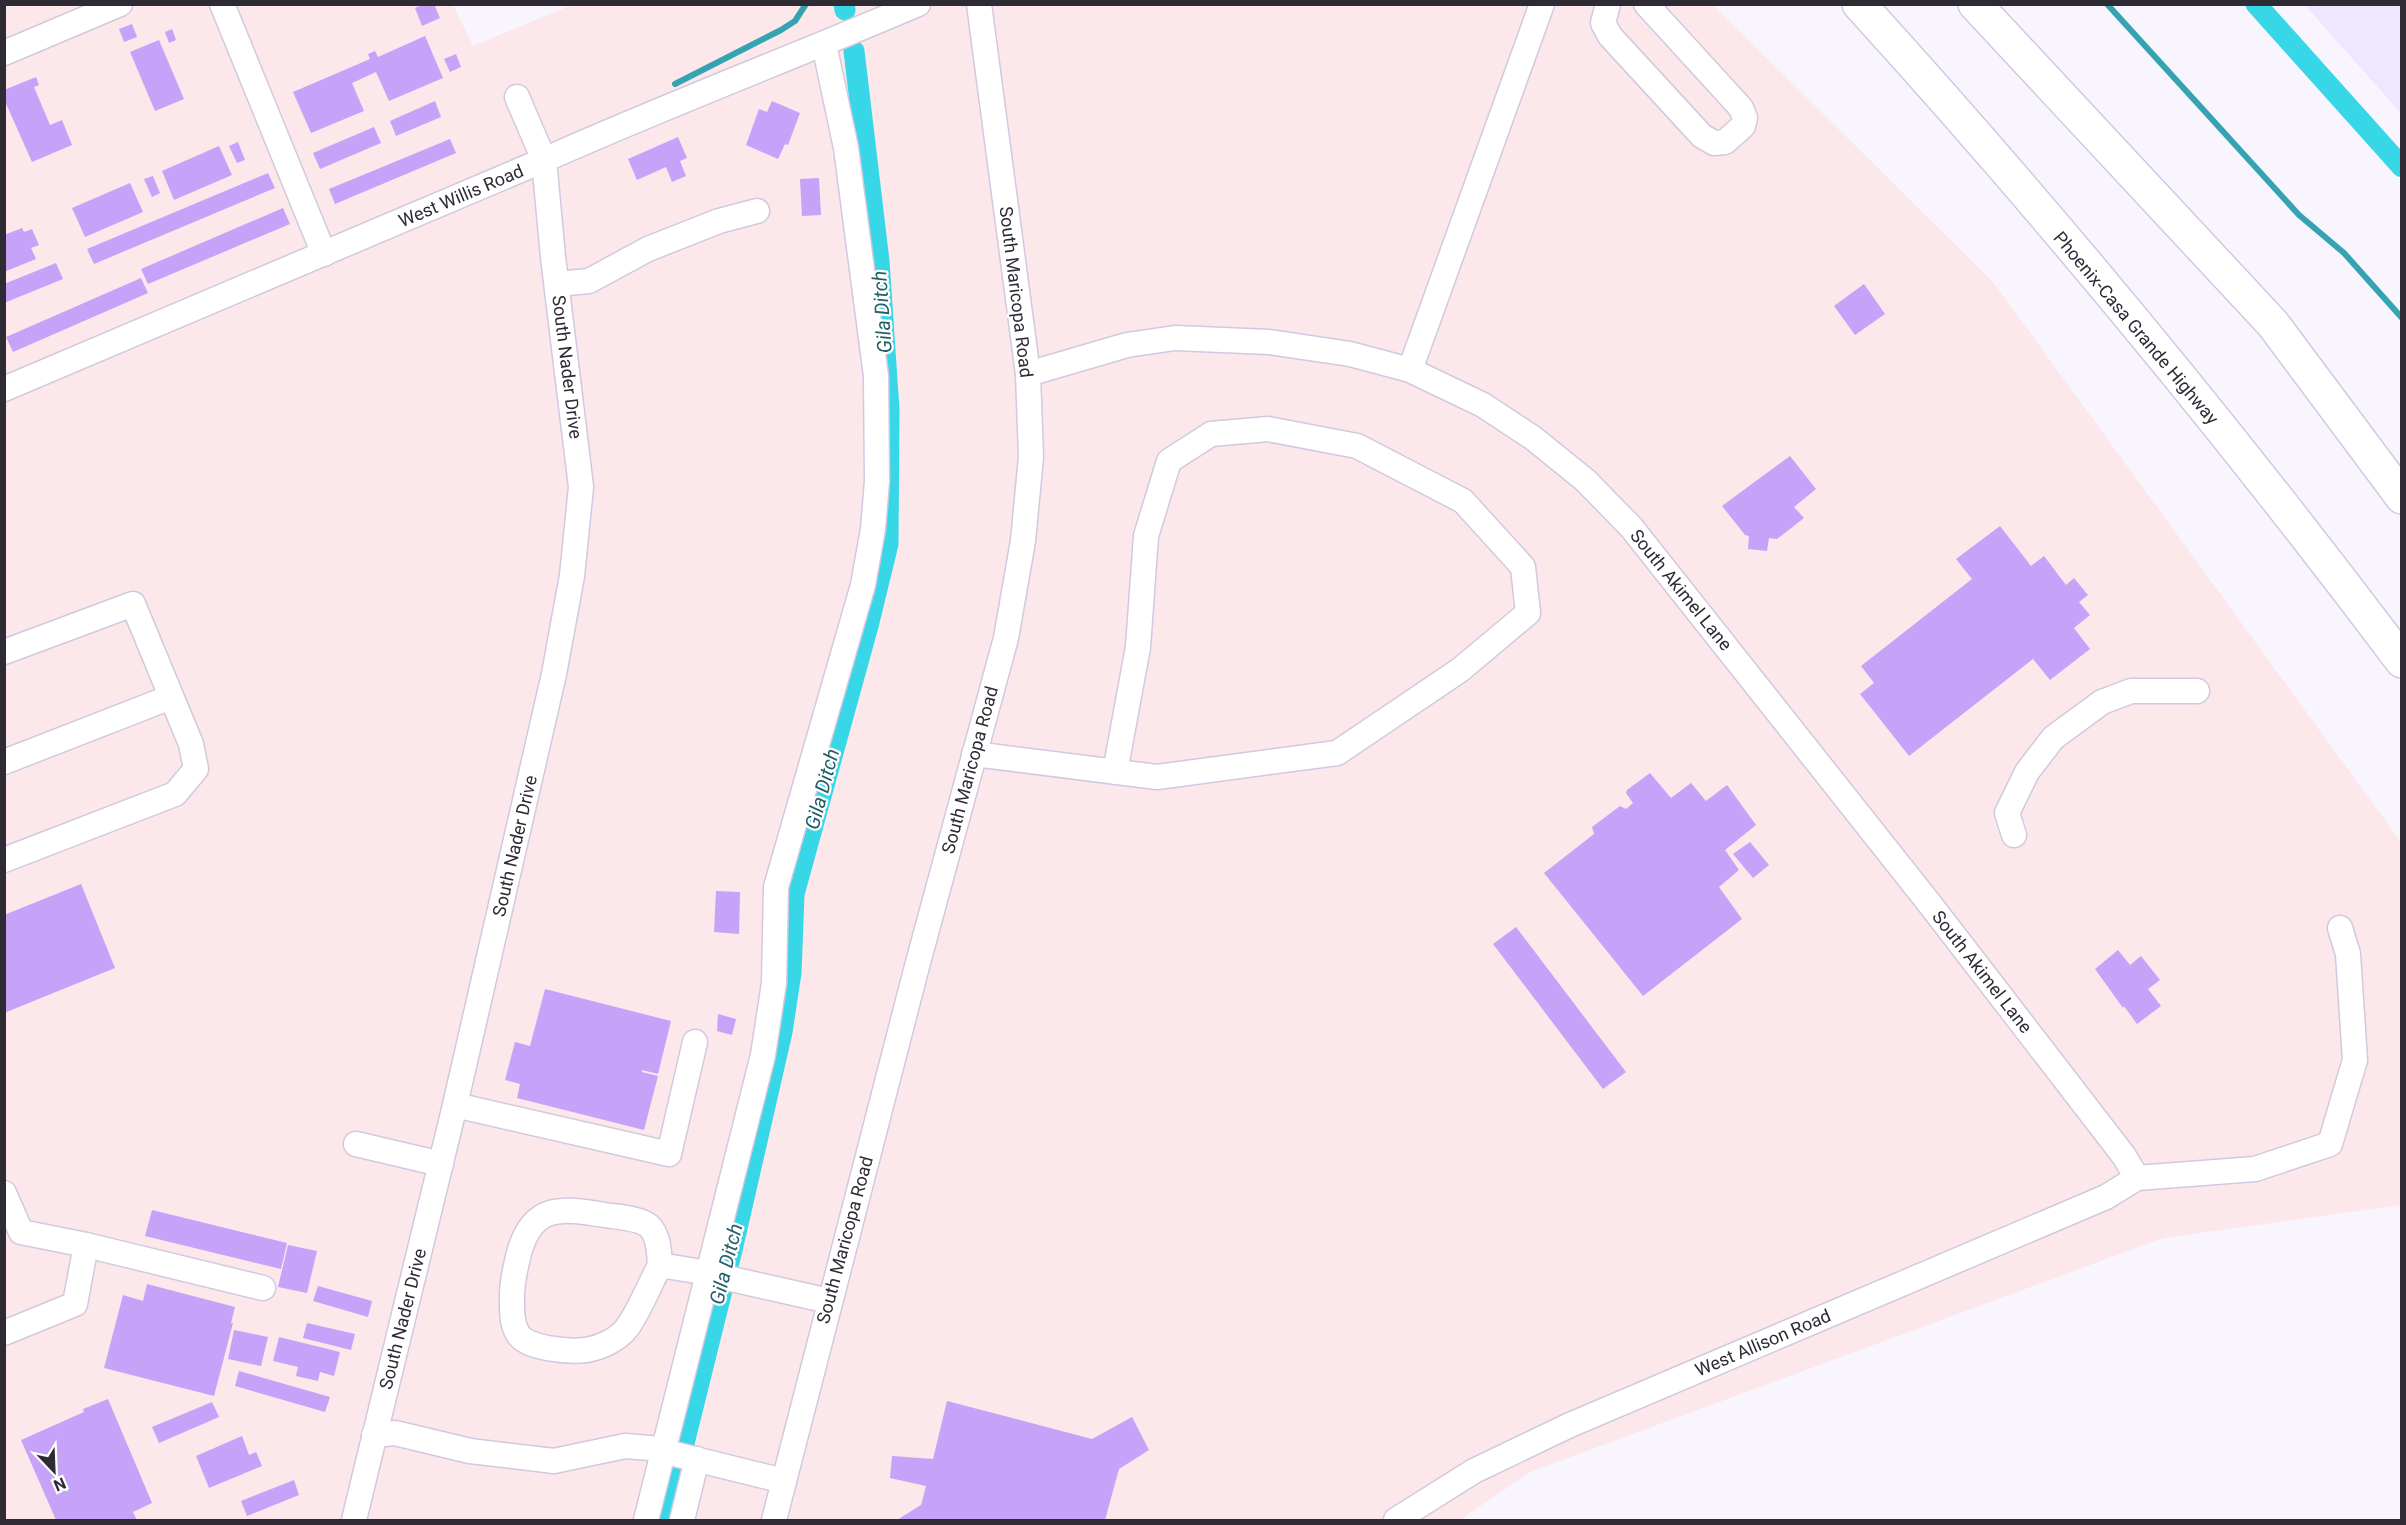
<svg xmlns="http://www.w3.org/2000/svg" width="2406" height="1525" font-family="Roboto,sans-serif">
<rect width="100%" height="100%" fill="#f8f5ff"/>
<!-- built -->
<polygon fill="#efe6ff" points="2305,5 2401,5 2401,113 2334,38"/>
<!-- industrial -->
<polygon fill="#fce7eb" points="574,4 1713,5 1993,282 2401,842 2401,1205 2163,1238 1530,1472 1460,1520 5,1520 5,5 453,5 473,46"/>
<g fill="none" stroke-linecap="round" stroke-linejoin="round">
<!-- stream -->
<g stroke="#35a3b2" stroke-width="6">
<polyline points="2107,4 2299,215 2344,253 2402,318"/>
<polyline points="675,84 781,30 795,21 806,4"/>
</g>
<!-- canal -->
<g stroke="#38d7e8" stroke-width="21">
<polyline points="844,4 845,10"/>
<polyline points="2256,4 2402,167"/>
<polyline points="665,1520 732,1250 782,1032 791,973 794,894 868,626 888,544 889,410 879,261 854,51"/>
</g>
</g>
<!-- building -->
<g fill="#c7a2f9">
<polygon points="424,4 434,4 440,18 422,26 415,8"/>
<polygon points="132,24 137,37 124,42 119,29"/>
<polygon points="172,29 176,40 169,43 165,32"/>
<polygon points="425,36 443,78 389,101 376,72 352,83 364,111 311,133 293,92 370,59 368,54 375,51 378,57"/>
<polygon points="159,40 184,99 155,111 130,52"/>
<polygon points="456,54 461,67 450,72 444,59"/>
<polygon points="36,77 39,85 34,87 50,125 62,120 72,145 32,162 4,99 4,90"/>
<polygon points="435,101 441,117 396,136 390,121"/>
<polygon points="772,101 800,113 788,145 785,144 778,159 746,145 759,109 767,112"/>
<polygon points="374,127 381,143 320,169 313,153"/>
<polygon points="678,137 687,158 680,161 686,176 672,182 666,167 637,180 628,159"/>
<polygon points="450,139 456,153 335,204 329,189"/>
<polygon points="238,142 245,160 237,163 229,146"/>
<polygon points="219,146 232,175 174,200 162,171"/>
<polygon points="268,173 275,188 94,264 87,249"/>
<polygon points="153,176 160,193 152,197 144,179"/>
<polygon points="819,178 821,215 802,216 800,179"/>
<polygon points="130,183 143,212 85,237 72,208"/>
<polygon points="283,208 290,224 148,284 141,269"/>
<polygon points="22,228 24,232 32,229 39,245 31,248 36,259 4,272 4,235"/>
<polygon points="56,263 63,279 4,303 4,284"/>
<polygon points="141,278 148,293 13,352 6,337"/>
<polygon points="1864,284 1885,314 1855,335 1834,306"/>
<polygon points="1790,456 1816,489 1794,507 1804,518 1777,539 1769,538 1767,551 1748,549 1749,536 1745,535 1722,506"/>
<polygon points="2000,526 2031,566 2044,556 2066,585 2074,578 2088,595 2079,602 2090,615 2074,628 2090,649 2050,680 2033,659 1909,756 1860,694 1874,683 1861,666 1972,579 1956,559"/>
<polygon points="1650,773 1671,798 1691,783 1706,801 1727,785 1756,825 1725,850 1739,870 1719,887 1742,919 1643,996 1544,873 1594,834 1592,827 1620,806 1626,809 1633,803 1626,793 1627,790"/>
<polygon points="1750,842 1769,865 1753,878 1733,854"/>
<polygon points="81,884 115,968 4,1013 4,915"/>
<polygon points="716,891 740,892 739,934 714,932"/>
<polygon points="1516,927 1626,1072 1603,1089 1493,944"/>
<polygon points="2118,950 2130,965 2141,956 2160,980 2148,989 2161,1006 2137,1024 2124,1006 2123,1008 2095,969"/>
<polygon points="545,989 671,1021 658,1074 642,1070 642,1072 658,1076 644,1130 517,1098 520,1084 505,1080 515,1042 530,1046"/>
<polygon points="718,1014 736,1019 732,1035 717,1031"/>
<polygon points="152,1210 287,1243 281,1269 145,1236"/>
<polygon points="288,1245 317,1251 307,1293 278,1287"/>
<polygon points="147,1284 235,1307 231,1323 233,1323 214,1396 104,1368 123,1295 143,1301"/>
<polygon points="318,1286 372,1301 368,1317 313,1301"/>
<polygon points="307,1323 355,1334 351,1350 303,1338"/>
<polygon points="234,1330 268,1337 261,1366 228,1359"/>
<polygon points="279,1337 340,1352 334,1376 320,1372 318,1381 296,1376 298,1367 273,1361"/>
<polygon points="239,1371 330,1397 325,1412 235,1386"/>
<polygon points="108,1399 152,1503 133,1512 137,1520 56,1520 21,1440 84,1412 83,1409"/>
<polygon points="947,1401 1092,1439 1132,1417 1149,1450 1119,1469 1105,1520 897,1520 921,1505 926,1486 890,1478 892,1456 933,1459"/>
<polygon points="212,1402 219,1417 159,1443 152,1427"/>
<polygon points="242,1436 249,1455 256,1452 262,1466 209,1488 196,1456"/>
<polygon points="294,1480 299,1495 247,1516 241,1501"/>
</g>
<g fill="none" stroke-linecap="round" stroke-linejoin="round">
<defs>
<g id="minor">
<polyline points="222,4 324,254"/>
<polyline points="1608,4 1603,23 1610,36 1702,136 1714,143 1725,142 1743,126 1745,118 1741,108 1646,4"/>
<polyline points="4,53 120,4"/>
<polyline points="557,284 589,281 648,249 719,221 757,211"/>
<polyline points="1410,370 1542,4"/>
<polyline points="1028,374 1127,345 1175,338 1270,342 1350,354 1410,370 1483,405 1533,438 1585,480 1631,527 1929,903 2124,1156 2137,1178"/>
<path d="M4 389 544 160C667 105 794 57 918 4"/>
<polyline points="4,652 133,604 191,744 196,769 175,794 4,860"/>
<polyline points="974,754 1157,777 1337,753 1460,670 1528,613 1523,567 1463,501 1357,446 1268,429 1211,434 1169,461 1146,536 1138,647 1115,772"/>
<polyline points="4,762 171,697"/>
<polyline points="2014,835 2007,813 2027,772 2053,738 2102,702 2131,691 2197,691"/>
<polyline points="455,1105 669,1154 695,1042"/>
<polyline points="356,1144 441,1164"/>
<polyline points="4,1193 21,1232 86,1245"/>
<path d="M660 1265C659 1252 659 1236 649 1226 640 1218 617 1217 605 1215 562 1208 533 1203 519 1253 515 1269 511 1286 512 1303 512 1313 512 1324 518 1334 527 1349 570 1352 586 1350 600 1348 617 1340 626 1329 637 1316 651 1282 660 1265L696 1271 829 1301"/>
<polyline points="4,1333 75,1304 86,1245 263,1288"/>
<polyline points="374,1435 395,1433 470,1451 554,1461 625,1446 650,1448 784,1481"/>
<polyline points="354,1520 455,1105 554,674 572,576 581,487 553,257 544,160 517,97"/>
<polyline points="646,1520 763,1055 774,983 776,887 863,585 873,529 877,481 876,376 846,148 824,44"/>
<polyline points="682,1520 697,1459"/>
<polyline points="774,1520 916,970 1006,638 1023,541 1031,457 1028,374 979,4"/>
<polyline points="1396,1520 1474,1471 1570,1425 2106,1197 2137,1178 2255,1169 2330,1144 2355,1060 2348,954 2340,928"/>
</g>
<g id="highway">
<path d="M1859 4C2050 214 2231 434 2402 661"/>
<polyline points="1975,4 2273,324 2402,497"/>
</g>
</defs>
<!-- minor casing -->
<use href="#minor" stroke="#d2c9e1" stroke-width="27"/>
<!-- highway casing -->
<use href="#highway" stroke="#d2c9e1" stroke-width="36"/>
<!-- minor -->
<use href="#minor" stroke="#fff" stroke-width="24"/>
<!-- highway -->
<use href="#highway" stroke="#fff" stroke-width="33"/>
</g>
<g text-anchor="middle" stroke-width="4.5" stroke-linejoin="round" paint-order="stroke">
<!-- street labels -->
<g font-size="18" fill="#2e2b34" stroke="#fff">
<text transform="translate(461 196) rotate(-23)" y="6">West Willis Road</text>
<text transform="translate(1016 292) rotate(83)" y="6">South Maricopa Road</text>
<text transform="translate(2136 328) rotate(50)" y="6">Phoenix-Casa Grande Highway</text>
<text transform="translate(567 367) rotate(83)" y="6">South Nader Drive</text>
<text transform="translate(1681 590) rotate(51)" y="6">South Akimel Lane</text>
<text transform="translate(970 770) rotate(-75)" y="6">South Maricopa Road</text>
<text transform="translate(515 846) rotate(-77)" y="6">South Nader Drive</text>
<text transform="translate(1982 972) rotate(52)" y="6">South Akimel Lane</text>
<text transform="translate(845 1240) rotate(-75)" y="6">South Maricopa Road</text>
<text transform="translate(403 1319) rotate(-76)" y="6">South Nader Drive</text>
<text transform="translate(1763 1343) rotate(-23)" y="6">West Allison Road</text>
</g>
<!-- water labels -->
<g font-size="20" font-style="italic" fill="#225f66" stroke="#fff">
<text transform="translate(882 312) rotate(-94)" y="7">Gila Ditch</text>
<text transform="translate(822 789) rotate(-75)" y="7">Gila Ditch</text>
<text transform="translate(726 1264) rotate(-76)" y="7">Gila Ditch</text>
</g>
</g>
<!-- border -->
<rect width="2406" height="1525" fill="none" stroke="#2e2b34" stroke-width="12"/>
<!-- north arrow -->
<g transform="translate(54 1471) rotate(157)" stroke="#ffffff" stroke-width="4.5" paint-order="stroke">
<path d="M0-4.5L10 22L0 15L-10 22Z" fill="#2e2b34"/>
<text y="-9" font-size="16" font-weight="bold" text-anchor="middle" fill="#2e2b34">N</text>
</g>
</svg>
